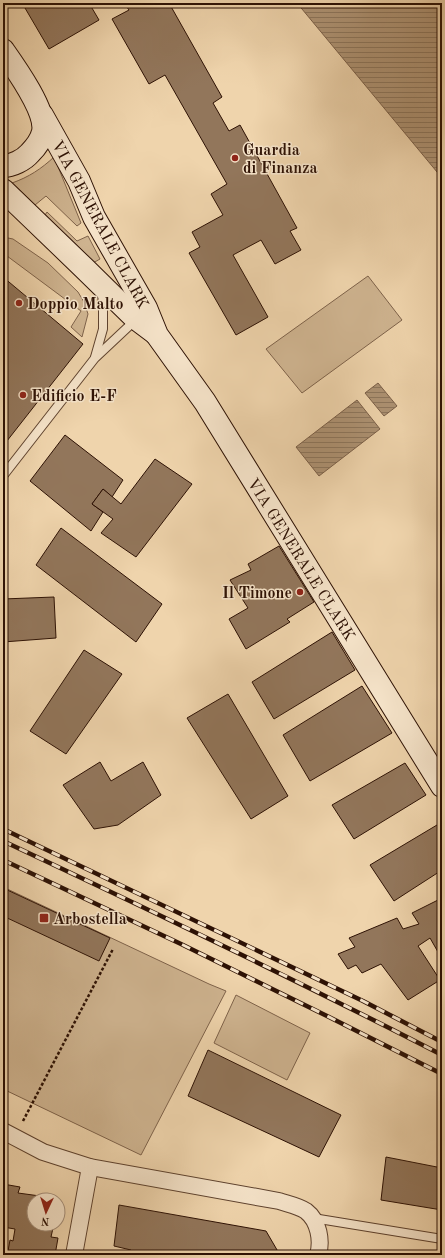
<svg xmlns="http://www.w3.org/2000/svg" width="445" height="1258" font-family="'Old Standard TT',serif">
<defs>
<pattern id="water-rules" width="6" height="5" patternUnits="userSpaceOnUse"><rect width="6" height="5" fill="#ad9273"/><path d="M0 2.5h6" fill="none" stroke="#8d765c"/></pattern>
</defs>
<rect width="100%" height="100%" fill="#efd4ac"/>
<filter id="stains"><feTurbulence type="fractalNoise" baseFrequency=".005" numOctaves="4"/><feColorMatrix values="0 0 0 0 .2 0 0 0 0 .09 0 0 0 0 .02 0 0 0 .5 -.17"/></filter>
<radialGradient id="worn" r=".72"><stop offset=".6" stop-color="#630" stop-opacity="0"/><stop offset="1" stop-color="#630" stop-opacity=".3"/></radialGradient>
<!-- green -->
<g fill="#ceb38f" stroke="#7e624a">
<path d="M54 157 81 223 77 226 46 196 35 205 12 183C29 177 41 169 54 157Z"/>
<polygon points="47,212 77,241 88,236 100,259 93,263 45,215"/>
<polygon points="3,237 13,239 48,263 78,292 84,302 88,314 82,337 71,327 81,311 3,253"/>
<polygon points="368,276 402,320 302,393 266,349"/>
<polygon points="3,887 209,984 226,991 141,1155 3,1089"/>
<polygon points="236,995 310,1033 287,1080 214,1043"/>
</g>
<!-- water -->
<g fill="url(#water-rules)" stroke="#7a5e47">
<polygon points="297,3 442,3 442,178"/>
<polygon points="378,383 397,406 384,416 365,393"/>
<polygon points="357,400 380,429 319,476 296,447"/>
</g>
<!-- building -->
<g fill="#92765b" stroke="#2d1104">
<polygon points="34,3 89,3 99,20 49,49 25,8"/>
<polygon points="124,3 169,3 222,97 213,103 229,131 240,125 297,228 290,231 301,250 275,264 261,240 233,255 268,317 236,335 189,253 200,247 192,232 223,215 211,194 227,184 165,75 149,84 112,19 129,10"/>
<polygon points="3,277 83,344 3,446"/>
<polygon points="65,435 123,480 112,497 103,489 92,504 103,512 91,531 30,481"/>
<polygon points="155,459 192,484 136,557 101,533 113,519 92,504 103,489 121,504"/>
<polygon points="61,528 162,604 136,642 36,565"/>
<polygon points="279,546 314,602 287,619 290,622 246,649 229,619 248,608 230,580 251,570 248,564"/>
<polygon points="54,597 56,638 3,642 3,599"/>
<polygon points="332,632 355,670 274,719 252,682"/>
<polygon points="84,650 122,674 66,754 30,731"/>
<polygon points="362,686 392,733 310,781 283,735"/>
<polygon points="228,694 288,796 251,819 187,718"/>
<polygon points="100,762 111,781 143,762 161,795 118,825 94,829 63,785"/>
<polygon points="405,763 426,795 354,839 332,805"/>
<polygon points="442,822 442,870 394,901 370,865"/>
<polygon points="3,888 110,938 99,961 3,916"/>
<polygon points="442,898 442,950 438,952 430,938 418,946 440,980 408,1000 381,964 362,973 356,965 348,969 338,954 355,947 349,938 397,918 403,929 419,924 412,913"/>
<polygon points="208,1050 341,1115 319,1157 188,1096"/>
<polygon points="386,1157 442,1168 442,1210 381,1200"/>
<polygon points="3,1184 20,1187 18,1193 40,1196 39,1200 34,1200 34,1224 55,1224 54,1228 53,1228 51,1237 58,1238 55,1255 15,1255 10,1254 10,1251 8,1251 10,1240 13,1241 15,1229 3,1227"/>
<polygon points="119,1205 266,1231 280,1255 130,1255 131,1250 114,1246"/>
</g>
<g fill="none" stroke-linecap="round" stroke-linejoin="round">
<defs>
<g id="lane">
<polyline points="95,357 103,329 103,309 102,292"/>
<polyline points="3,476 95,358 128,327 135,319"/>
<polyline points="313,1218 442,1239"/>
</g>
<g id="street">
<path d="M3 1131 43 1152 90 1167 279 1201C288 1204 299 1206 306 1211 319 1221 322 1241 318 1255"/>
<polyline points="74,1255 90,1167"/>
</g>
<g id="secondary">
<path d="M3 50C15 67 47 112 43 132 41 140 36 147 30 153 24 160 12 166 3 166"/>
<polyline points="42,115 79,181 94,217 146,308 157,335 205,402 442,786"/>
<polyline points="3,190 84,268 135,318 155,333"/>
</g>
</defs>
<!-- lane casing -->
<use href="#lane" stroke="#5e422e" stroke-width="10"/>
<!-- street casing -->
<use href="#street" stroke="#5e422e" stroke-width="18"/>
<!-- secondary casing -->
<use href="#secondary" stroke="#2d1104" stroke-width="24"/>
<!-- path -->
<polyline stroke="#2d1104" stroke-width="2.5" stroke-dasharray="3 2" stroke-linecap="butt" points="23,1121 113,949"/>
<!-- lane -->
<use href="#lane" stroke="#f5e3c9" stroke-width="8"/>
<!-- street -->
<use href="#street" stroke="#f5e3c9" stroke-width="16"/>
<!-- secondary -->
<use href="#secondary" stroke="#f5e3c9" stroke-width="22"/>
<defs>
<g id="rail">
<polyline points="3,829 363,1001 442,1042"/>
<path d="M3 841C150 910 297 980 442 1055"/>
<polyline points="3,860 181,944 327,1016 442,1074"/>
</g>
</defs>
<!-- rail casing -->
<use href="#rail" stroke="#2d1104" stroke-width="4.5"/>
<!-- rail -->
<use href="#rail" stroke="#f5e3c9" stroke-width="3" stroke-dasharray="9" stroke-linecap="butt"/>
</g>
<!-- markers -->
<g fill="#8f2418" stroke="#f5e3c9" stroke-width="1.5">
<circle cx="235" cy="158" r="4"/>
<circle cx="19" cy="303" r="4"/>
<circle cx="23" cy="395" r="4"/>
<circle cx="300" cy="592" r="4"/>
<rect x="39" y="913" width="10" height="10" rx="2"/>
</g>
<g text-anchor="middle" stroke-width="3" stroke-linejoin="round" paint-order="stroke">
<!-- poi labels -->
<g font-size="16" font-weight="bold" fill="#2d1104" stroke="#f5e3c9" text-anchor="start">
<text x="243" y="155">Guardia<tspan x="243" dy="18">di Finanza</tspan></text>
<text x="27" y="309">Doppio Malto</text>
<text x="31" y="401">Edificio E-F</text>
<text x="292" y="598" text-anchor="end">Il Timone</text>
<text x="53" y="924">Arbostella</text>
</g>
<!-- street labels -->
<g font-size="16" fill="#2d1104" stroke="#f5e3c9">
<text transform="translate(101 224) rotate(62)" y="6">VIA GENERALE CLARK</text>
<text transform="translate(302 559) rotate(58)" y="6">VIA GENERALE CLARK</text>
</g>
</g>
<!-- margin -->
<rect width="445" height="1258" fill="none" stroke="#efd4ac" stroke-width="16"/>
<rect x="4" y="4" width="437" height="1250" fill="none" stroke="#2d1104" stroke-width="2"/>
<rect x="8" y="8" width="429" height="1242" fill="none" stroke="#2d1104"/>
<!-- north arrow -->
<g transform="translate(46 1212) rotate(184)"><circle r="19" fill="#f5e3c9" stroke="#a58f7a"/>
<path d="M0-3L7 15L0 10L-7 15Z" fill="#8f2418"/>
<text y="-6" font-size="11" font-weight="bold" text-anchor="middle" fill="#2d1104">N</text>
</g>
<rect width="100%" height="100%" filter="url(#stains)"/>
<rect width="100%" height="100%" fill="url(#worn)"/>
</svg>
